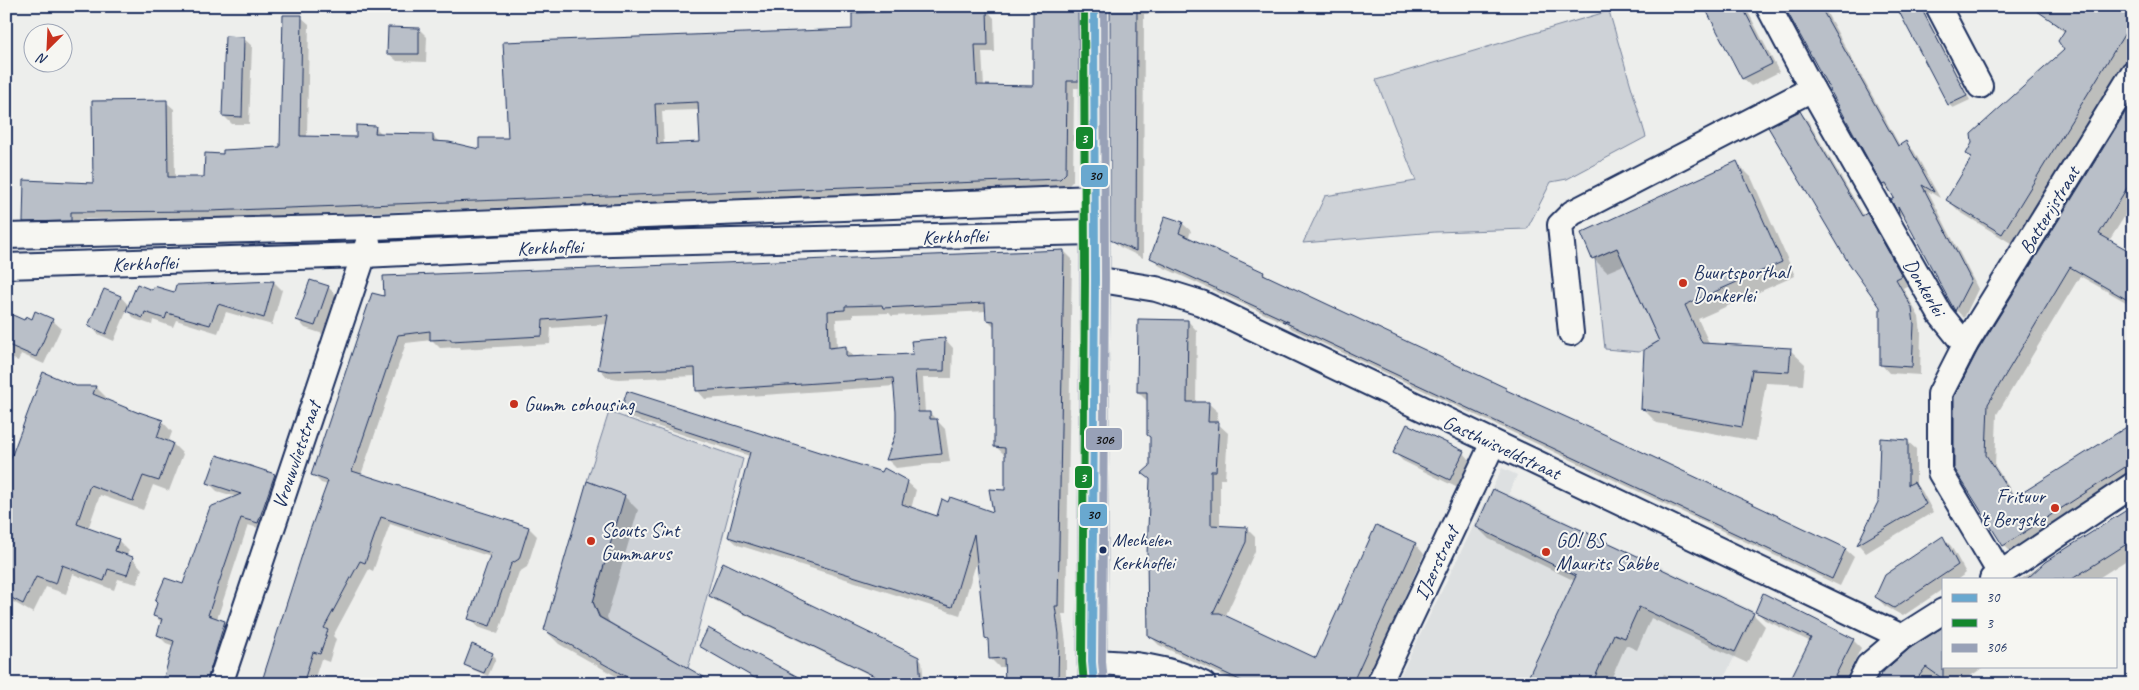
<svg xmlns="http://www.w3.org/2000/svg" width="2139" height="690" font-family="Caveat,sans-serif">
<rect width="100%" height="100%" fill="#edeeec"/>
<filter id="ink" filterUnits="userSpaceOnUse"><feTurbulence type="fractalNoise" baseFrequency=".02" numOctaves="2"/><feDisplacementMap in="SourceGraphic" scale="10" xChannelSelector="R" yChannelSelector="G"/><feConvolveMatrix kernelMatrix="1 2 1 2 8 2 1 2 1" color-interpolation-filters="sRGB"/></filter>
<g filter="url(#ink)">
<!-- built -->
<polygon fill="#dde0e1" points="1502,468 1517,475 1509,494 1754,611 1754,617 1721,684 1396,684"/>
<!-- green -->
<g fill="#ced2d7" stroke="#74809a">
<polygon points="1609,11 1646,137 1567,179 1551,182 1527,229 1435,232 1303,243 1325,196 1416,181 1376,80"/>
<polygon points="1617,248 1659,341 1639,352 1605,349 1595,258"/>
<polygon points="609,412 743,459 688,668 600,617 593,602 624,496 587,481"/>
</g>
<!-- shadow -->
<g fill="#0003" fill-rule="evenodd">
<path d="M1035 6H1088L1086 88H1074L1073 181 1068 186 230 218 79 219 78 228 32 229 24 221 95 184 166 102 174 109 175 179 206 178 225 155 281 148 301 17 309 24 307 137 357 138 375 127 382 134 432 135 440 143 481 150 509 139 854 31 987 10 994 18 995 52H982L984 87 1034 88ZM699 110 702 144 664 145 662 111Z"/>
<polygon points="1111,6 1281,6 1144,14 1143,258 1120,247 1112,240"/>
<polygon points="1705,6 1745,6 1779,72 1751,86 1743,79"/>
<polygon points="1785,6 1823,6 1900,146 1906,143 1914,151 1940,198 1928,191 1978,289 1964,318 1956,310 1908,222 1900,214 1892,200 1896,198 1883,184"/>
<polygon points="1898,6 1921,6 1970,100 1953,108 1949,105"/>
<polygon points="2133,6 2133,51 2014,245 1960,212 1948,200 1973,159 1968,154 2066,50 2065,33 2048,17"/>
<polygon points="419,29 427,37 426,62 397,61 388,53"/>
<polygon points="243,38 252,46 249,124 232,124 224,116"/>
<polygon points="2133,102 2133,203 2109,241 2133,255 2133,306 2080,276 1997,414 1995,466 2016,498 2122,432 2133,422 2133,478 2014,555 2004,545 1955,468"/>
<polygon points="1800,112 1808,121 1864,216 1867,215 1875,223 1910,284 1903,288 1919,317 1921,333 1920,375 1889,373 1881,364 1881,307"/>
<polygon points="1737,163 1751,177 1795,276 1698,319 1710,345 1790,350 1805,364 1803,385 1766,383 1756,441 1657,423 1643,409 1661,341 1626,264 1607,272 1593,258"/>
<polygon points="1182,223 1191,231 1188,239 1264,273 1270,278 1505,389 1510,394 1845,549 1854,557 1840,586 1292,329 1287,324 1160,266 1152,257"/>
<polygon points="1064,251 1072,259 1066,614 1062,614 1066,643 1066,684 1006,684 1005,667 999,667 991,659 990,641 986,638 978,557 960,615 738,545 729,537 750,456 631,418 623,409 907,482 916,490 911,509 938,518 949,504 995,514 1006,492 1006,456 996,447 996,328 988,320 987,311 892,316 889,313 853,314 853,318 836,319 837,348 846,348 854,358 914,356 945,339 953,348 952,378 923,378 925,413 930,413 945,429 950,462 896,468 888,460 897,432 895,386 705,399 697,390 697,376 618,379 607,377 599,368 608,324 551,328 550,344 460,349 459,347 440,348 432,340 406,343 361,475 529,528 537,536 527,567 519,572 498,634 478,627 470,618 491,557 390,524 373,571 369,569 333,636 336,639 329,662 321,659 313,684 262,684 328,485 321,483 313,475 386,298"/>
<polygon points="311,281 329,288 337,296 323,334 305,328 297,319"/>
<polygon points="274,282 282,290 272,325 226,312 218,333 176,320 173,327 153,320 152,325 135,319 127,310 114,341 98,334 90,325 121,297 129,306 153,292 175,294"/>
<polygon points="6,313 25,322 52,320 61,328 44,364 21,354 18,361 6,356"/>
<polygon points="1188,321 1197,331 1196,403 1208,403 1218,412 1217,423 1228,433 1225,479 1220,479 1220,527 1246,528 1255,537 1255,551 1225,617 1316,659 1415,544 1424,554 1365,684 1241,684 1159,645 1150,636 1151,437 1147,401 1138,392"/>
<polygon points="76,387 96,387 106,397 105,400 162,421 172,432 168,443 173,444 183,454 169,491 153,485 143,510 100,495 88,529 118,540 129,551 126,556 132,558 142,569 137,584 118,579 114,590 73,574 66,594 46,587 33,613 6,598 6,474"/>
<polygon points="1907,441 1916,449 1916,485 1922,491 1933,512 1866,553 1859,545"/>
<polygon points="1463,452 1471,461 1458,488 1403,461 1395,453"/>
<polygon points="274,475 282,483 266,530 248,525 217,619 225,622 233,630 216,684 154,684 156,678 164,680 174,646 166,643 158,635 162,623 155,616 184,585 237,497 217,491 209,483"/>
<polygon points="1494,491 1647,562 1651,565 1753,614 1765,626 1747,663 1651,618 1637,650 1626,645 1609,684 1526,684 1575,581 1489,539 1477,527"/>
<polygon points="624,496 638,510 607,617 610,624 708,684 630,684 559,644 545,630"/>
<polygon points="2133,507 2133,556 2097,579 2021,579"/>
<polygon points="1943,538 1951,546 1966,573 1958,579 1943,579 1943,589 1903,616 1885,606 1876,597"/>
<polygon points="711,596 918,658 922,662 924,684 889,684 714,600"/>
<polygon points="1756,611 1853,640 1861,648 1843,684 1789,684 1811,642 1765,620"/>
<polygon points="1943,629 1943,666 1985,666 1959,684 1876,684"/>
<polygon points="700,646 808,684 764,684"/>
<polygon points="492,654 496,658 488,676 469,668 465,664"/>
<polygon points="1664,674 1685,684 1659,684"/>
</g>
<!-- building -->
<g fill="#b9bfc8" stroke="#1b2f5e" fill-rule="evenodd">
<path d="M1033 6H1078L1079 81H1067L1066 173 1060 179 209 211 71 212V221L23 222 24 180 93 183 92 101 167 100 168 177H204L205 153 223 154V150L280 147 283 15H302L300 136 356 137V125L376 126 375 133 433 134V141L449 142 479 149V138H508L503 42 852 29V13L987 9 988 45H975L977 85 1033 86ZM698 102 700 142 657 144 655 104Z"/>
<polygon points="1110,6 1137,6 1136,251 1110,240"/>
<polygon points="1704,6 1742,6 1772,64 1742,79"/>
<polygon points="1784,6 1820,6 1898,146 1906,141 1934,192 1922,185 1971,280 1955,311 1898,206 1899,215 1891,200 1894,198 1886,184 1882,185"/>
<polygon points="1896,6 1920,6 1967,96 1948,105"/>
<polygon points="2030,6 2133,6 2133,20 2002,234 1946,200 1972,157 1966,154 1972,143 1971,134 2064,50 2058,41 2065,30"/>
<polygon points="388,27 419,28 419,54 387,54"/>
<polygon points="225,36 244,37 242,117 222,116"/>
<polygon points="2133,100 2133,178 2099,234 2133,253 2133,303 2070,267 1988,404 1986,455 2014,498 2133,423 2133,462 2003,546 1954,468 1954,397 1977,352"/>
<polygon points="1800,111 1862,216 1867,213 1902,276 1896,279 1912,308 1914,324 1912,367 1880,365 1880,307 1848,262 1768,127"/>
<polygon points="1737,161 1782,262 1685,305 1702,343 1791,348 1789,372 1752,370 1742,427 1641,409 1644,350 1659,341 1617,248 1592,259 1581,233"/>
<polygon points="1165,216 1183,222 1179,233 1264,272 1263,274 1506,388 1506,390 1617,440 1846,548 1832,579 1282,321 1289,322 1150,258"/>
<polygon points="1064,250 1058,606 1055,606 1059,634 1058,684 1005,684 1004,658 989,659 988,639 985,638 974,534 952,607 728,537 750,452 621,410 627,391 882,472 884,468 908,481 902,504 937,516 942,499 948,502 950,497 993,512 989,489 1005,490 1005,448 994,447 994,321 986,320 985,303 883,308 882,305 845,306 845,310 828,311 829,348 846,346 846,357 913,354 911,341 945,338 944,371 915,371 918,412 930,412 930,419 937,419 942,454 886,460 896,432 896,412 893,378 696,391 695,368 609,371 598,369 608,315 543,320 542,336 451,341 451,339 430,340 430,331 398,335 352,471 529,527 519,559 511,564 490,626 468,619 491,553 381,517 365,563 360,561 324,628 328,630 320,654 313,652 303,684 261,684 309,533 328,481 311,475 372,293 384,296 383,276"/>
<polygon points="310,280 329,286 315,326 296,320"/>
<polygon points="274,281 264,318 218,304 210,325 167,313 165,319 145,312 143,318 126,311 137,284 152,290 154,286 174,292 176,285"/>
<polygon points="104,289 121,296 106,334 88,326"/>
<polygon points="35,311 53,319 36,357 6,344 6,312 24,320 26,316 32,319"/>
<polygon points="1138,319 1188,320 1187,402 1209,402 1208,422 1219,422 1216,471 1211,471 1211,525 1247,527 1246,542 1213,613 1220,613 1316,658 1376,525 1416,543 1352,684 1248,684 1148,636 1147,554 1150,479 1142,473 1150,466 1150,437 1147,435 1147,392 1137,392"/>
<polygon points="43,372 76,386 96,386 93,394 139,413 139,412 163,420 157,437 173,443 159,481 143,476 133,501 90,485 77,524 119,539 115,551 133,557 127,575 108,569 104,581 62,565 56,584 36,577 23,604 6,595 6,471"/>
<polygon points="1407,424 1464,451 1450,480 1393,453"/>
<polygon points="1880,438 1908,440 1908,485 1914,482 1926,504 1857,545 1878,502"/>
<polygon points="217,455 275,474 258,523 241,518 208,615 225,621 206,684 162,684 174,641 157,635 162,619 153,616 157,603 155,601 165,578 183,584 210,507 241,494 207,483"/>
<polygon points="587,481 625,495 593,602 599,617 716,684 639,684 544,630"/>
<polygon points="1493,489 1648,561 1647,562 1754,613 1735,652 1639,607 1625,638 1614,634 1592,684 1525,684 1576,576 1476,527"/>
<polygon points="2133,506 2133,540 2072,579 2027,579 2045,562"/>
<polygon points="1943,536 1958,565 1894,608 1875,597 1885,575"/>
<polygon points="723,562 919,657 921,684 891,684 709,596"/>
<polygon points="1763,593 1854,639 1831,684 1788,684 1811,638 1755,612"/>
<polygon points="1943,627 1943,679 1926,667 1913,684 1874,684 1884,671 1910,648"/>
<polygon points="708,628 811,684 765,684 699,646"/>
<polygon points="472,644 493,653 484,673 464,665"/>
</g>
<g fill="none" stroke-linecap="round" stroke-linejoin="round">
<defs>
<g id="minor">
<polyline points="1768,6 1812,89 1940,314 1965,345"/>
<polyline points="1938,6 1980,86"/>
<polyline points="6,236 374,227 1094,198"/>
<polyline points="6,266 363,255 574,245 1094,232"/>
<polyline points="1095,279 1156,289 1201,303 1902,637"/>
<polyline points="1571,333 1560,225 1572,213 1812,89"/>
<polyline points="2000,573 1940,472 1940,394 1965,345 2133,73"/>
<polyline points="1992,579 2133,485"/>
<path d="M1092 662C1130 663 1169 667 1203 684"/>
<polyline points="220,684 368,242"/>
<polyline points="1379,684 1493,443"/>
<polyline points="1859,684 1868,666 1902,637 1943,611"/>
</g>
<polyline id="secondary" points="1094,6 1095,279 1092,662 1094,684"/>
</defs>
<!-- minor casing -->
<use href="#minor" stroke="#1b2f5e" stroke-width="28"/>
<!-- secondary casing -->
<use href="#secondary" stroke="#1b2f5e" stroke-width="31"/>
<!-- minor -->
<use href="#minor" stroke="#f6f6f2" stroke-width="24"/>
<!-- secondary -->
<use href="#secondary" stroke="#f6f6f2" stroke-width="28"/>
<defs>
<polyline id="bus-1" points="1094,684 1092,662 1095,279 1094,6"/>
<polyline id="bus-2" points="1084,684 1082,662 1085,279 1084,6"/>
<polyline id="bus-3" points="1104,683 1102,662 1105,279 1104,6"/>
</defs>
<!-- bus-1 casing -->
<use href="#bus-1" stroke="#f6f6f2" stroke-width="11"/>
<!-- bus-2 casing -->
<use href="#bus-2" stroke="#f6f6f2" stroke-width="11"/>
<!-- bus-3 casing -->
<use href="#bus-3" stroke="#f6f6f2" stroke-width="11"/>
<!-- bus-1 -->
<use href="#bus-1" stroke="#69a8cf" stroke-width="8"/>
<!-- bus-2 -->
<use href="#bus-2" stroke="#15882e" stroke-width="8"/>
<!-- bus-3 -->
<use href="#bus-3" stroke="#98a1b7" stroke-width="8"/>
</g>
</g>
<!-- markers -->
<g fill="#c8321e" stroke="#f6f6f2" stroke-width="2">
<circle cx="1683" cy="283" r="5"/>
<circle cx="514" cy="404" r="5"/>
<circle cx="2055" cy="508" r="5"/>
<circle cx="591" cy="541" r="5"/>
<circle cx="1546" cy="552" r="5"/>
</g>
<circle fill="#1b2f5e" stroke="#f6f6f2" stroke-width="2" cx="1103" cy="550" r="4.5"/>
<g text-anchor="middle" stroke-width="4" stroke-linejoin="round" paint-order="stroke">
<!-- bus labels -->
<g font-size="19" fill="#1b2f5e" stroke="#f6f6f2" text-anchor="start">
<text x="1112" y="546">Mechelen<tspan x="1112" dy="23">Kerkhoflei</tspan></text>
</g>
<!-- street labels -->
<g font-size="20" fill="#1b2f5e" stroke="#f6f6f2">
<text transform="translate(2049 210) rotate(-59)" y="7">Batterijstraat</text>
<text transform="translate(955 236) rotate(-2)" y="7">Kerkhoflei</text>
<text transform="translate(550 247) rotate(-2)" y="7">Kerkhoflei</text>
<text transform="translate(145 263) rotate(-2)" y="7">Kerkhoflei</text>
<text transform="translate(1925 287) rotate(59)" y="7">Donkerlei</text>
<text transform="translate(1502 447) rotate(25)" y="7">Gasthuisveldstraat</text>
<text transform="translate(296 455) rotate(-71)" y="7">Vrouwvlietstraat</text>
<text transform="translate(1436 563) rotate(-65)" y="7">IJzerstraat</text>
</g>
<!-- poi labels -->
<g font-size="20" fill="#1b2f5e" stroke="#f6f6f2" text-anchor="start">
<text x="1693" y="279">Buurtsporthal<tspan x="1693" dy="23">Donkerlei</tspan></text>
<text x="524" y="411">Gumm cohousing</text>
<text x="2045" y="503" text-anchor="end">Frituur<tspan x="2045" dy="23">'t Bergske</tspan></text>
<text x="601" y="537">Scouts Sint<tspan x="601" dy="23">Gummarus</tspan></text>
<text x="1556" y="547">GO! BS<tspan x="1556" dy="23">Maurits Sabbe</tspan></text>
</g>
</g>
<g stroke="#f6f6f2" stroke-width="2">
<rect x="1075" y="126" width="19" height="24" rx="5" fill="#15882e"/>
<rect x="1080" y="164" width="29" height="24" rx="5" fill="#69a8cf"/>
<rect x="1085" y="427" width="38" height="24" rx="5" fill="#98a1b7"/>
<rect x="1074" y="465" width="19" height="24" rx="5" fill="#15882e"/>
<rect x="1079" y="503" width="29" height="24" rx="5" fill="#69a8cf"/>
</g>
<g font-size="14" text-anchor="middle" font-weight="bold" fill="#fff">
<text x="1084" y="143">3</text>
<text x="1083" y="482">3</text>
</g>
<g font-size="14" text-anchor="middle" font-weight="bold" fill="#111">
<text x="1095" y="180">30</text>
<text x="1104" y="444">306</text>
<text x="1093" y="519">30</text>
</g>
<!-- margin -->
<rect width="2139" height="690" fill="none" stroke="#f6f6f2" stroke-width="25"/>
<rect x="12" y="12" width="2114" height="665" fill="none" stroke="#1b2f5e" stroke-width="2" filter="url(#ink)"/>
<!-- legend -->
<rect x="1942" y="578" width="175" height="90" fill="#f6f6f2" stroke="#9ea6b7"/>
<rect x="1952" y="594" width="25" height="8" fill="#69a8cf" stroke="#9ea6b7"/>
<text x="1986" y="602" font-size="15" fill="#1b2f5e">30</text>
<rect x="1952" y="619" width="25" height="8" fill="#15882e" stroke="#9ea6b7"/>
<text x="1986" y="628" font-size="15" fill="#1b2f5e">3</text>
<rect x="1952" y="644" width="25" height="8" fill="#98a1b7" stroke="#9ea6b7"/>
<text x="1986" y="652" font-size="15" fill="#1b2f5e">306</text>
<!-- north arrow -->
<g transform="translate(48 48) rotate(204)"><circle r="24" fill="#f6f6f2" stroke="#9ea6b7"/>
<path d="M0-4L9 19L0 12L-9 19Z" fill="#c8321e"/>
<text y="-8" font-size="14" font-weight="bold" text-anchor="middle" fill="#1b2f5e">N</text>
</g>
</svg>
